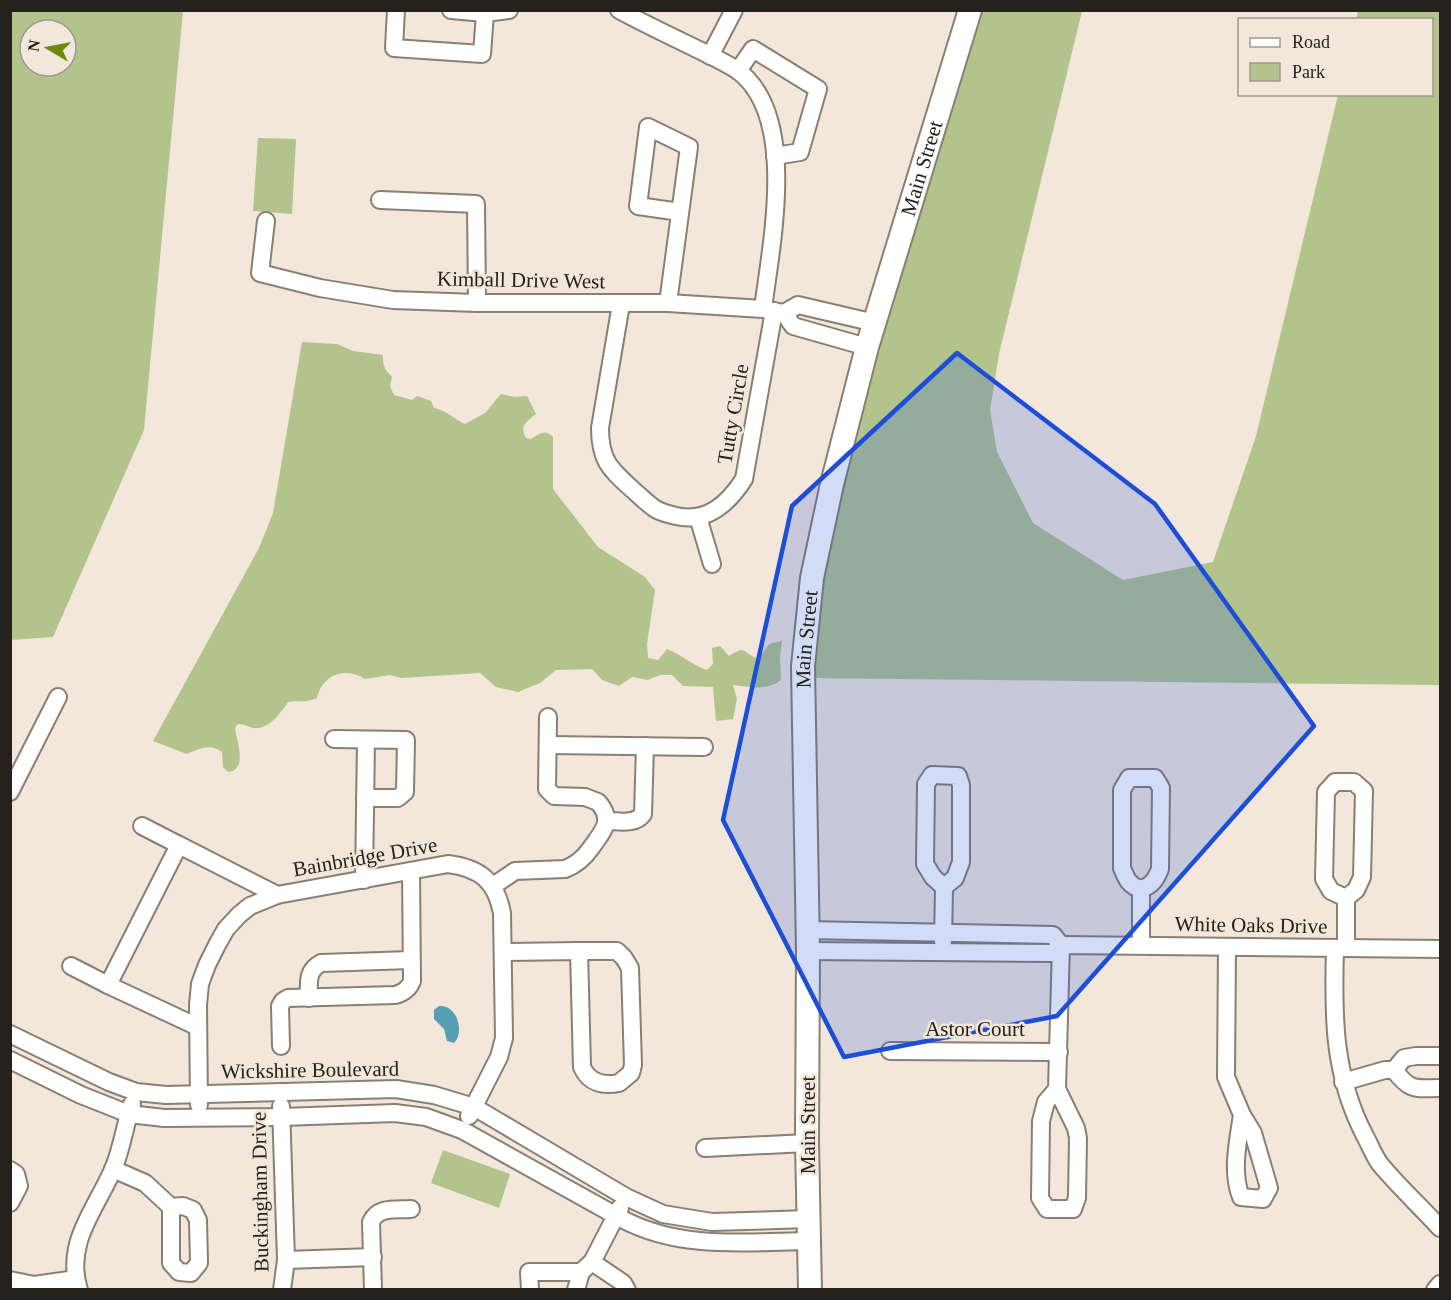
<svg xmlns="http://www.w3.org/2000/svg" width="1451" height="1300" font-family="Georgia,serif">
<rect width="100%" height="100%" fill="#f2e7da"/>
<!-- green -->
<g fill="#b2c38c" fill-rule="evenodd">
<path d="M11 10 183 11 144 430 53 637 11 640ZM30 30H66V66H30Z"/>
<polygon points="970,11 1082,11 999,354 990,410 997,452 1033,523 1123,580 1213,562 1256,436 1338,95 1432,94 1432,20 1356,19 1358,11 1440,11 1440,685 803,678 812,578"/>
<polygon points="258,138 296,139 292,214 253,211"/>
<path d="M302 342 337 344 353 351 383 355C382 365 385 370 392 377L390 386 394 395 412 400 417 396 431 401 434 408C446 410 454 419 465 424L485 413 501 394 514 397 527 396 536 414C526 422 519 426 526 438L531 439C539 435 544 428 553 437V489L598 547 645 577 655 590 647 644 648 658 658 660 667 649C682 655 692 665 707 670L713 664 712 648 720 646 729 656C748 644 742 654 759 659L769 644 782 641 780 657 781 680C767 691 749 687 733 685L737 699 733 719 716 721 713 687 683 686 672 675H660L648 680 632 677 619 686 602 680 592 669 556 670 540 683 518 692 496 687 480 673 401 678 390 675 365 679C345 666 322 675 317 698 307 703 299 700 288 702 282 711 271 727 258 728 252 729 245 724 238 724L235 728C237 743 248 770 228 772L223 767 222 752C210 743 199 749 187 754L153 741 259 548 273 513Z"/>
<polygon points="443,1150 510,1174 499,1208 431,1183"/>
</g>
<!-- water -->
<path fill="#55a0b4" d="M439 1006C457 1004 465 1032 454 1043L447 1041 444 1029 434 1019V1010Z"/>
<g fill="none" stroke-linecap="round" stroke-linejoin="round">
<defs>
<g id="street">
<polyline points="396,10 394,48 482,54 485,13"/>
<polyline points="451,10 485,13 509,10"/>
<path d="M619 10C643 23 668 35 693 47 707 54 723 61 737 70 799 115 771 244 763 309"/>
<polyline points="710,56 734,10"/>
<polyline points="738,71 753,49 818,89 800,152 775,156"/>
<polyline points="380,200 476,204 477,303"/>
<polyline points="266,221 260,273 320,288 393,300 477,303 668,303 763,309 784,313 793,326 867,347"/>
<polyline points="668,303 689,147 648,127 638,206 680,212"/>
<path d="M621 304 600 428C600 461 610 469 633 490 640 496 647 503 654 508 661 513 669 514 676 516 707 523 728 504 744 479L774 311"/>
<polyline points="784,313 798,305 875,323"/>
<polyline points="698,517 712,564"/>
<polyline points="334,739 406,740 405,792 398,798 365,798"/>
<polyline points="548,745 704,747"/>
<polyline points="10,792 58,697"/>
<path d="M607 821C619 821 635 825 643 814L645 746"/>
<polyline points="142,826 179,845"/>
<polyline points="364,880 366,740"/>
<path d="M493 886 515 871 565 869C576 865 584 858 591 848 602 832 615 821 598 802L585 797 554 796 547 789 548 717"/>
<path d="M1141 889C1152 886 1156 879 1160 869L1161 788 1155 778H1129L1122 790V868C1126 878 1129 886 1141 889V945"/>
<polyline points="1346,898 1331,891 1324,879 1326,792 1335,782 1354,782 1364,791 1362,877 1356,890 1346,898 1346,948"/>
<polyline points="807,930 1053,935 1061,945 1053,953 808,951"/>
<polyline points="943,942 944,887 933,877 925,864 926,784 932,775 958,776 961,785 961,862 955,878 944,887"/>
<path d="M1227 947 1226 1077 1242 1115 1253 1133 1269 1188 1263 1199 1241 1197C1231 1172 1238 1141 1242 1115"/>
<path d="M1335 948C1333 1016 1333 1075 1365 1136 1370 1145 1374 1156 1380 1164 1399 1187 1421 1207 1440 1228"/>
<path d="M503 952 579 951 582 1067C589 1083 603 1086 619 1083L631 1073 633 1065 630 968 624 958 617 951H579"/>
<polyline points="71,966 108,985"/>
<path d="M309 998C309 983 306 971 321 963L411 960"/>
<polyline points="198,1027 108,985 179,845 277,895"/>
<polyline points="10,1034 109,1082 136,1092 166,1095 396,1089 434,1095 474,1107 626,1197 663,1214 712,1222 809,1219"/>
<path d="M281 1046 280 1006 283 1001 288 998 395 995C403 993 409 989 412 981L411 871"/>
<polyline points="890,1051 1059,1052"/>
<path d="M10 1060 81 1095 129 1114 164 1118 282 1117 395 1113 426 1117 462 1130 622 1219C680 1250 746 1242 809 1241"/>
<path d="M1394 1070C1411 1092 1415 1088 1440 1088"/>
<polyline points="1343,1082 1385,1070 1394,1070 1404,1058 1416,1056 1440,1056"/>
<polyline points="1057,1089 1046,1102 1041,1121 1040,1198 1047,1209 1073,1209 1077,1198 1078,1138 1076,1128 1057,1089 1061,945 1440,949"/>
<path d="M199 1105 198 1005 200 984 207 965 217 945 226 929 239 915 250 906 277 895 448 864C480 868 496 881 502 913L504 1038 499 1057 469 1116"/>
<polyline points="281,1106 286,1260 282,1290"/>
<polyline points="705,1148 807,1143"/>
<polyline points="113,1169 145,1183 171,1207 171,1263 179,1272 191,1273 199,1263 198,1220 193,1210 183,1206 171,1207"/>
<polyline points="10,1170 16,1174 19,1186 10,1203"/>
<polyline points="286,1260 373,1257"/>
<polyline points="592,1262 623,1283 627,1290"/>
<polyline points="10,1280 34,1285 76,1279"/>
<path d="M79 1290C64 1242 97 1208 114 1167 122 1147 125 1125 132 1104"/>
<path d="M373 1290 371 1222C378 1206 396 1210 411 1209"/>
<polyline points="530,1290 529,1272 581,1272"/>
<polyline points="576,1290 581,1272 592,1262 620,1208"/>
<polyline points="1435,1290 1440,1284"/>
</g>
<g id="secondary">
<path id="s1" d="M810 1290 807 1143 808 951 803 666 812 578 832 484 867 347 970 10"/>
</g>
</defs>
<!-- street casing -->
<use href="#street" stroke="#897f73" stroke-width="20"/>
<!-- secondary casing -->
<use href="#secondary" stroke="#897f73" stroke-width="26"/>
<!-- street -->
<use href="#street" stroke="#fff" stroke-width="16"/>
<!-- secondary -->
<use href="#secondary" stroke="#fff" stroke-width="22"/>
</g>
<!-- marked area -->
<path fill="#1d4ed8" fill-opacity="0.2" stroke="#1d4ed8" stroke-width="4.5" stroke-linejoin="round" d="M957 353 1155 504 1314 726 1057 1016 844 1057 723 820 792 506Z"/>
<g text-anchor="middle" stroke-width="5" stroke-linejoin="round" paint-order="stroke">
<!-- street labels -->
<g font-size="21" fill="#25211c" stroke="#f2e7da">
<text dy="7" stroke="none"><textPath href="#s1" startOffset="1137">Main Street</textPath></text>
<text transform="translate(521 280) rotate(1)" y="7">Kimball Drive West</text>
<text transform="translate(733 414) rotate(-80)" y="7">Tutty Circle</text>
<text dy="7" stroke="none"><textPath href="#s1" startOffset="651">Main Street</textPath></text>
<text transform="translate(365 857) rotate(-10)" y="7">Bainbridge Drive</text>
<text transform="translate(1251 925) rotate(1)" y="7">White Oaks Drive</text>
<text x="975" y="1036">Astor Court</text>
<text transform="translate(310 1070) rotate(-1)" y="7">Wickshire Boulevard</text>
<text transform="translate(808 1125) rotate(-90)" y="7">Main Street</text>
<text transform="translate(260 1192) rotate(-91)" y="7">Buckingham Drive</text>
</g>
</g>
<!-- border -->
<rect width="1451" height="1300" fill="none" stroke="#25211c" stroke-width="24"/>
<!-- legend -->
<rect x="1238" y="18" width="195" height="78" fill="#f2e7da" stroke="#a0988e" stroke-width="1.5"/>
<rect x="1250" y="38" width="30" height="9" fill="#ffffff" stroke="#a0988e" stroke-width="1.5"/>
<text x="1292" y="48" font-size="18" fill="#25211c">Road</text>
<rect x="1250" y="63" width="30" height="18" fill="#b2c38c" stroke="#a0988e" stroke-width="1.5"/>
<text x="1292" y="78" font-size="18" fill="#25211c">Park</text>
<!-- north arrow -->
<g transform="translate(48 48) rotate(280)"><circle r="28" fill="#f2e7da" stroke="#a0988e" stroke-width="1.5"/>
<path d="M0-4.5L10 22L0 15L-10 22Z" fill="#6b8b0c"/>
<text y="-9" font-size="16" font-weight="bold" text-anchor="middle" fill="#25211c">N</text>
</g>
</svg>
